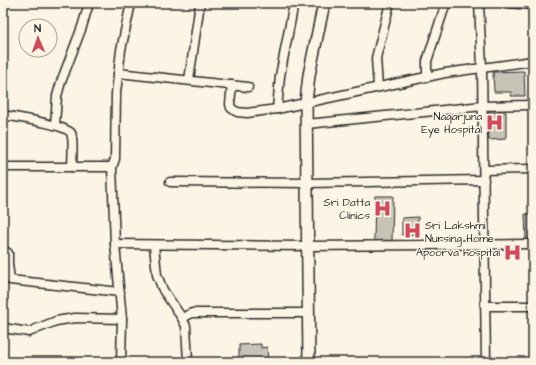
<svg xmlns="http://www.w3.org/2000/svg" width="536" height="365" font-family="'Architects Daughter',sans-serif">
<rect width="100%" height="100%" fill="#fcf5e5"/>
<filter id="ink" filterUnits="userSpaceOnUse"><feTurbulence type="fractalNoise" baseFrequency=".025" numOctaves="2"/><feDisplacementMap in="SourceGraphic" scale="8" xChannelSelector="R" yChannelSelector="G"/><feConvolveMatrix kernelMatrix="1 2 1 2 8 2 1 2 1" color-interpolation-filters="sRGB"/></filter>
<g filter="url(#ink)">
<!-- building -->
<g fill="#c8c3b7" stroke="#2b2b2b">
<polygon points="524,71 525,96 511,96 511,92 494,92 493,72"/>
<polygon points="488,112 506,112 506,139 489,140"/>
<polygon points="375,196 393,196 392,241 374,241"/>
<polygon points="525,214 533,214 533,240 526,241"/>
<polygon points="418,217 418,234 402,235 402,218"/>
<polygon points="261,344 261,348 267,347 268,362 207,362 207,361 239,360 239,345"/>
</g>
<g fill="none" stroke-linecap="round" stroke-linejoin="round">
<defs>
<g id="minor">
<polyline points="479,3 482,68 486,362"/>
<polyline points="509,3 533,5"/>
<polyline points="118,73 248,87"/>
<polyline points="427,77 427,61 446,3"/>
<polyline points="189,80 200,3"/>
<polyline points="232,85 230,104 231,108 237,112 247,113 277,109 445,73 533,61"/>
<polyline points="378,87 376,58 390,3"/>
<polyline points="277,109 280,76 294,3"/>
<path d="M3 115C15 117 66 125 71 133 74 140 72 159 72 167"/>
<polyline points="307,124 483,106 533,105"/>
<polyline points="55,125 57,96 61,82 82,27 89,3"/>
<polyline points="3,167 112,167 115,244 122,319 121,362"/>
<polyline points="112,167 115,159 116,93 121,50 131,3"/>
<polyline points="484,170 533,169"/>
<polyline points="170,182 307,183 484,180"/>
<polyline points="115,244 308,246 533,244"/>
<polyline points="154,245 157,275 163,290 182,318 186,326 188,362"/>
<polyline points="3,250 8,253 8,264 10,280 120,292"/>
<polyline points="485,306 533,306"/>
<polyline points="182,318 192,313 309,313"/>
<polyline points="3,328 29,332 56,321 75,318 122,319"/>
</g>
<polyline id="tertiary" points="309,362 306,102 309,75 324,3"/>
</defs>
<!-- minor casing -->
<use href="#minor" stroke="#2b2b2b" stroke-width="11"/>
<!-- tertiary casing -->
<use href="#tertiary" stroke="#2b2b2b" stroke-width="14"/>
<!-- minor -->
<use href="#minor" stroke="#fcf5e5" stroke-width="8"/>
<!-- tertiary -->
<use href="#tertiary" stroke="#fcf5e5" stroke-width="11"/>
</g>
</g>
<!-- icons -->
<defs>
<symbol id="hospital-bare" viewBox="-9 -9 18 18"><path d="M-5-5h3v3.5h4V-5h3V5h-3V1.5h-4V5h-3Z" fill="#d1495b" stroke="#fcf5e5" stroke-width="2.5" paint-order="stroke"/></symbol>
</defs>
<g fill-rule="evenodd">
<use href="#hospital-bare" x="482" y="110" width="25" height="25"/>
<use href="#hospital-bare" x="370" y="196" width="25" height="25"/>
<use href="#hospital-bare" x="400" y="218" width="25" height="25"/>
<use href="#hospital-bare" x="500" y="240" width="25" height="25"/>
</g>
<g text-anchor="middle" stroke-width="3" stroke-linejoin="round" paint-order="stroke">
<!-- poi labels -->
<g font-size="11" fill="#2b2b2b" stroke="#fcf5e5" text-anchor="end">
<text x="482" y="120">Nagarjuna<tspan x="482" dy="13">Eye Hospital</tspan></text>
<text x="370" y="206">Sri Datta<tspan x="370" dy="13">Clinics</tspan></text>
<text x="425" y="229" text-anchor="start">Sri Lakshmi<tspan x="425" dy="13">Nursing Home</tspan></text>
<text x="500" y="256">Apoorva hospital</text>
</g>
</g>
<!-- margin -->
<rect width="536" height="365" fill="none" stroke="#fcf5e5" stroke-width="16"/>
<rect x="8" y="8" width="520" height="349" fill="none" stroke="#2b2b2b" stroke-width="1.5" filter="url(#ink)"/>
<!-- north arrow -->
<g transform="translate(38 38) rotate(358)"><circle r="19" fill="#fcf5e5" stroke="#a8a49b"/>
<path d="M0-3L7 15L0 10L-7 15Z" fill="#d1495b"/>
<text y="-6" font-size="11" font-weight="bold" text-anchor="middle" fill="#2b2b2b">N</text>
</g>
</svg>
